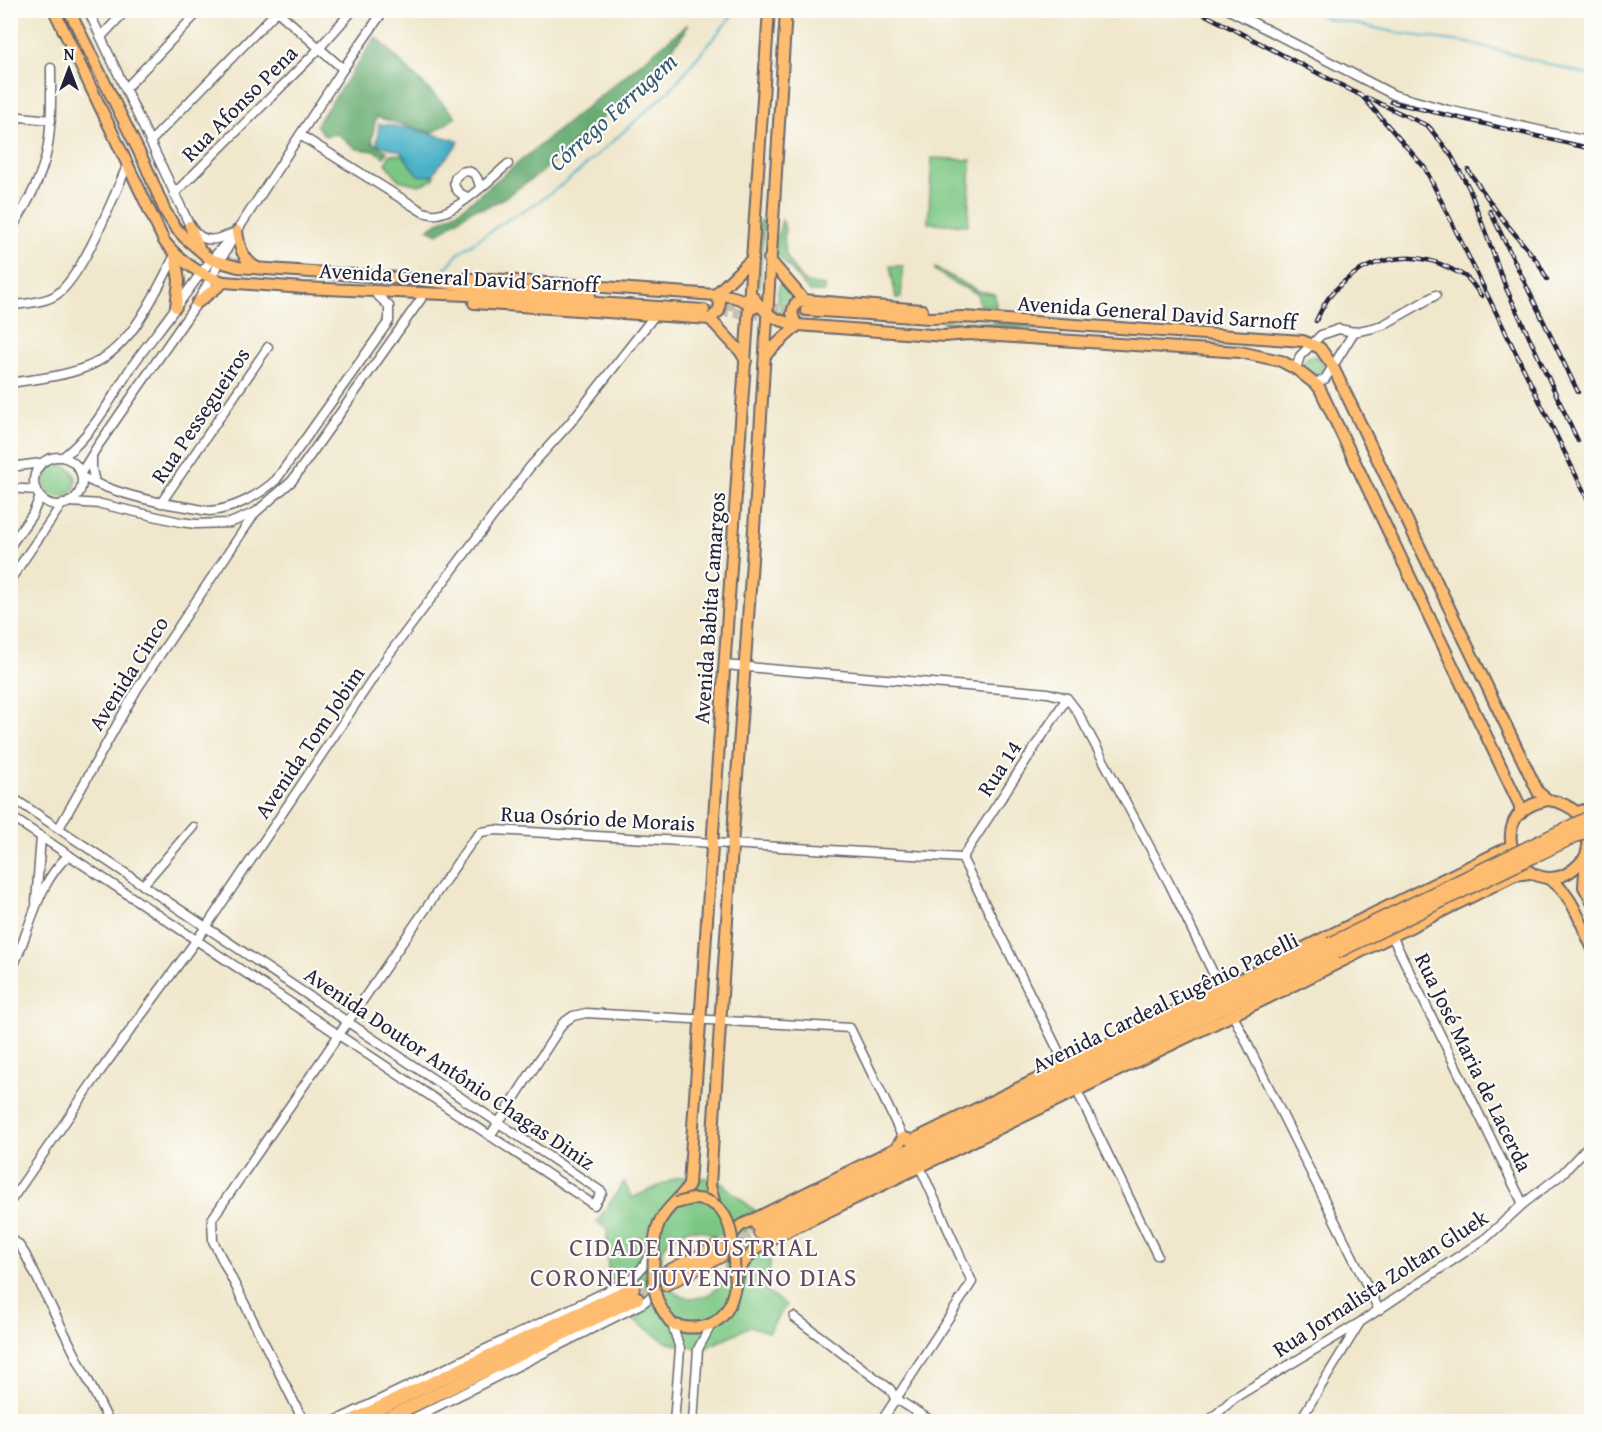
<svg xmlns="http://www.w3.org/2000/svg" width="1602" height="1432" font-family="'Gentium Book Plus',serif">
<rect width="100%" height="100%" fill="#fdfcf7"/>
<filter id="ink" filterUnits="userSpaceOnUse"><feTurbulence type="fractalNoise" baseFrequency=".0167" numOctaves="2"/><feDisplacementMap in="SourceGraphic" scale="12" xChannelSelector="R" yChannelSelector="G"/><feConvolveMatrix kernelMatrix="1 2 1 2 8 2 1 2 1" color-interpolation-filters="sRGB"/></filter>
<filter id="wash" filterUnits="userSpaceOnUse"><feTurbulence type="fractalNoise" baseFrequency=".008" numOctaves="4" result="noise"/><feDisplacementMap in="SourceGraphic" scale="24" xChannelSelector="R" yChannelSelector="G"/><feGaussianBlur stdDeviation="1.35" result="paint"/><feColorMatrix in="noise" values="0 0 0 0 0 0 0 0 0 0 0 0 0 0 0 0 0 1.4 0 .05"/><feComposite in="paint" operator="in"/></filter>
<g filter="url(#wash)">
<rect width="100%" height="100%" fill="#f0e7cc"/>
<!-- green -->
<g fill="#7dc784" stroke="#507460" stroke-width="1.5" fill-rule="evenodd">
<polygon points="390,154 403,155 418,175 435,175 433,180 419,185 399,180 386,163"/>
<polygon points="932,158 971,160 968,225 928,223"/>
<polygon points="764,220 760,287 755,286 759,221"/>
<path d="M782 220C787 229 784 234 784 243 783 254 796 275 805 281 810 285 818 285 824 286V292H810L776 253V242Z"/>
<polygon points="890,266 903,266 901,298 896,298"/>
<polygon points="935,268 978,291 995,294 996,307 979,305 978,294 954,283 935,270"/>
<path d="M781 280 795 296 786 303 785 314C776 305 776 291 781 280Z"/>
<polygon points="943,321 1041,325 1040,330 943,323"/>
<circle cx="1313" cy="366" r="10"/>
<circle cx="60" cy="481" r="16"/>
<path d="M679 1177 715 1178 758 1213 743 1222 754 1245 771 1246 768 1293 786 1305 768 1332 750 1326 704 1349 667 1343 627 1315 644 1300 632 1273 608 1282 607 1229 597 1222 624 1182 632 1198ZM689 1229 705 1231 719 1239C722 1246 725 1254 726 1261 730 1308 656 1314 662 1257 663 1241 675 1234 689 1229Z"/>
</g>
<!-- forest -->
<g fill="#66ac72" stroke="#446756" stroke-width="1.5">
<polygon points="687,25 685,32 659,64 640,84 542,172 499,201 484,208 473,209 438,234 428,229 463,208"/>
<polygon points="376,37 456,117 433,133 376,117 372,138 373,143 387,151 384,157 375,151 357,149 337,134 325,136 316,125"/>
</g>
<!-- water -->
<path fill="#48b1c7" stroke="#356a81" stroke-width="1.5" d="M379 124 409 128 459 141C452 155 439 162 432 176L418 175 400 151 377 144Z"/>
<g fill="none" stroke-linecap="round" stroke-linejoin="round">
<!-- stream -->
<g stroke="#48b1c7" stroke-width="2">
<polyline points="1312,10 1325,18 1404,34 1475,44 1592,76"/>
<polyline points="444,270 461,251 507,220 540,201 577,173 669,91 737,10"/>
</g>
</g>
</g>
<g filter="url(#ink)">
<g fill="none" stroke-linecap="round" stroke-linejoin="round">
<!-- major-tunnel -->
<g stroke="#c7c0af" stroke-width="10" stroke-dasharray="10 5" stroke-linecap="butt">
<polyline points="725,305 806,310"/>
<polyline points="704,310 809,319"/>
</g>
<!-- highway-tunnel -->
<g stroke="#c7c0af" stroke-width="12" stroke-dasharray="12 6" stroke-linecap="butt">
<polyline points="717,1247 757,1225"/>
<polyline points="725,1254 760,1233"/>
<polyline points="633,1288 665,1273"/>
<polyline points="637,1298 663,1286"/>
</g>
<defs>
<g id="minor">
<path d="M88 10 190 226C204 246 217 240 236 232"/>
<polyline points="276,10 343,69"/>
<polyline points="1229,10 1394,95 1448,110 1592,142"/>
<polyline points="101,37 126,10"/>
<polyline points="126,88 200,10"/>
<polyline points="10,116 51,120"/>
<path d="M300 135 423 212C427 213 433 215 437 214 457 212 493 177 508 164"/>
<polyline points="150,142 278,10"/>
<polyline points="174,194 314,54 353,10"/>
<path d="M467 197C434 183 475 152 480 188"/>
<path d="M10 231C26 206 41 180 47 151 52 124 51 96 51 68"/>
<path d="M10 306C24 303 44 303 56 295 83 276 113 198 127 166"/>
<polyline points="1296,369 1300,356 1321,335 1339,329 1354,332 1373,328 1383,325 1436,295"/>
<path d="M10 383C35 379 60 377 84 368 130 352 154 296 175 255"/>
<polyline points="1315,383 1325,379 1354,332"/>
<circle cx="58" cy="481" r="24"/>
<path d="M63 457C93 434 112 397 132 366 146 346 162 327 176 307 194 283 209 260 230 239"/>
<polyline points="92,457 92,469 95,483"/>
<polyline points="10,467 41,463"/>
<polyline points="81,473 97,447 197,303 237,231 343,69 384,10"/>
<path d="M82 477C115 493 151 502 187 507 195 508 203 511 210 511 234 509 258 496 276 480L389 321V306L374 292"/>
<polyline points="10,488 36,490"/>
<polyline points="69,502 101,504 180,522 196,524 230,523 256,512 292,481 421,299"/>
<polyline points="161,503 268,347"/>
<polyline points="10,546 32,515 40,497"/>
<polyline points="10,580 62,504"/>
<polyline points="724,665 1048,693 1067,698 1077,711 1169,883 1221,989"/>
<polyline points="10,796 602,1192 594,1205 10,816"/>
<polyline points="59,828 137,689 255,513"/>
<polyline points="962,858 1067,698"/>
<polyline points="143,885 193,827"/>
<polyline points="36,902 41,837"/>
<polyline points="1392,936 1523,1204"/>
<path d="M10 973C29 936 36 883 69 855"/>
<polyline points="1233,1015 1379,1310"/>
<polyline points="1077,1091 1157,1255"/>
<polyline points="490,1136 563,1023 573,1016 586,1013 850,1028 903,1138"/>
<polyline points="10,1202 99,1073 206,927 387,657 530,467 570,423 655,315"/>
<polyline points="10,1238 18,1244 25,1254 109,1422"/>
<polyline points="794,1317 890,1389 895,1398 933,1422"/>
<polyline points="672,1324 680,1349 674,1422"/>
<polyline points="304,1422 213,1241 212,1219 471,843 481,832 495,830 962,858 1065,1064"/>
<path d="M333 1422 626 1282C640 1273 646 1264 652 1248"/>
<polyline points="406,1422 643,1303 654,1294"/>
<polyline points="693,1422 698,1349 711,1325"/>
<polyline points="881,1422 972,1282 920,1167"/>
<polyline points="1208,1422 1234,1398 1359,1323 1486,1238 1523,1204 1562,1174 1592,1142"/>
<polyline points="1299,1422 1359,1324"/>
</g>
<g id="major">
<path d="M54 10 164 241C180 261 199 275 224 282L303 288 490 296 704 310"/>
<polyline points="69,10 145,164 165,211 175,227 185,238 210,259 238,267 414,279 491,289 590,296"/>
<polyline points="190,226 199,248"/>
<path d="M237 231C239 247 243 260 257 268"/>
<polyline points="175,255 179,281 176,307"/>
<polyline points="769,259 804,300 922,310"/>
<path d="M462 279H491L730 296C740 298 747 301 754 308"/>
<path d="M750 293C765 314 772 320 798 325L945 336 968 334 998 336 1240 352 1281 361 1296 369 1319 387 1520 806V814"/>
<polyline points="715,295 753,258"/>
<polyline points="197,303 224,282"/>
<polyline points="474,303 710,319 719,311 720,302 715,295"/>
<polyline points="806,310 929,318 964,317 1303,341 1320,348 1332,365 1538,792 1548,800"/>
<polyline points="710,319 740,351 746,361"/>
<polyline points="798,325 795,322 792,313 795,304 804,300"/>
<polyline points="765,355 798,325"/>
<path d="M1548 800C1572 803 1592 820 1588 846 1587 853 1586 857 1581 862 1531 917 1470 814 1548 800Z"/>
<polyline points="1577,812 1592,808"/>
<polyline points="1586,856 1584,887 1592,902"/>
<path d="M1547 878C1571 890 1581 924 1592 947"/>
<path d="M715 1204 710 1186C722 977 738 768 752 560 764 377 773 194 786 10"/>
<polyline points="732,1235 740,1226 896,1148 903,1138 913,1140 921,1136 1511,846"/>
<path d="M654 1242C656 1236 656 1229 659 1223 665 1208 681 1199 689 1185L769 10"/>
<path d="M672 1324C693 1331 718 1329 729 1306 735 1293 735 1279 742 1266 747 1257 754 1251 761 1244L1286 989 1515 875 1530 873"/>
</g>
<g id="highway">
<polyline points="1588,842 1592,840"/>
<polyline points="1262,996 1279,990 1286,989"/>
<polyline points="757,1225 1330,944"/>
<polyline points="760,1233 1335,953"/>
<polyline points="665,1273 717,1247"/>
<polyline points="666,1284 721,1256"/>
<polyline points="350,1422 633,1288"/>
<polyline points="379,1422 637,1298"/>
</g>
</defs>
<!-- minor casing -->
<use href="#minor" stroke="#6a676e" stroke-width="11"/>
<!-- major casing -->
<use href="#major" stroke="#6a676e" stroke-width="14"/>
<!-- highway casing -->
<use href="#highway" stroke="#6a676e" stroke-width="15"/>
<!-- minor -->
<use href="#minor" stroke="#fff" stroke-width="8"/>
<!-- major -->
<use href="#major" stroke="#fdbc6f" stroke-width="10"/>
<!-- highway -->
<use href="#highway" stroke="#fdbc6f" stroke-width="12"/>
<defs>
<g id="rail">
<polyline points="1196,10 1362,96 1425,168 1592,508"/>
<polyline points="1368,98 1428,126 1432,130"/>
<polyline points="1391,102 1592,149"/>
<polyline points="1428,126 1451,155 1469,188 1506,288 1578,441"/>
<polyline points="1468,170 1500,216 1538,262 1547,279"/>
<polyline points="1490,211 1578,392"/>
<path d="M1316 321C1320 313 1324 303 1330 296 1359 260 1410 246 1451 269 1456 272 1463 274 1467 278 1473 283 1477 291 1482 296"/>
</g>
</defs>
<!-- rail casing -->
<use href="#rail" stroke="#22223b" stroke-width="4.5"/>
<!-- rail -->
<use href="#rail" stroke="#fdfcf7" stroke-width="2" stroke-dasharray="7" stroke-linecap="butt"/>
<defs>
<g id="major-bridge">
<path d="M676 1203C682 1202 689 1199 695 1199 738 1200 733 1253 735 1284"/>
<path d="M654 1242C654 1278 648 1295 672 1324"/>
</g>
<g id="highway-bridge">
<polyline points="1330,944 1592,816"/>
<polyline points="1335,953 1592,828"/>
</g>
</defs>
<!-- major-bridge casing -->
<use href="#major-bridge" stroke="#6a676e" stroke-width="14" stroke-linecap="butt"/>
<!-- highway-bridge casing -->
<use href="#highway-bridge" stroke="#6a676e" stroke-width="15" stroke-linecap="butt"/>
<!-- major-bridge -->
<use href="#major-bridge" stroke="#fdbc6f" stroke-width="10"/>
<!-- highway-bridge -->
<use href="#highway-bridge" stroke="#fdbc6f" stroke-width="12"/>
</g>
</g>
<g text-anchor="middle" stroke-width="4.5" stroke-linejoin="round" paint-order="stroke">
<!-- street labels -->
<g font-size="22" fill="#22223b" stroke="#fdfcf7">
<text transform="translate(239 103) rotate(-45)" y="8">Rua Afonso Pena</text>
<text transform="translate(459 277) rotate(3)" y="8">Avenida General David Sarnoff</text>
<text transform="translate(1157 312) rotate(4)" y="8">Avenida General David Sarnoff</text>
<text transform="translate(200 415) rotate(-56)" y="8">Rua Pessegueiros</text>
<text transform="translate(709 608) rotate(-86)" y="8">Avenida Babita Camargos</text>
<text transform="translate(128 673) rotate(-58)" y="8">Avenida Cinco</text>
<text transform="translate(309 742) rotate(-56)" y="8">Avenida Tom Jobim</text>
<text transform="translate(999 768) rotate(-57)" y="8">Rua 14</text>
<text transform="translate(598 818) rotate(3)" y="8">Rua Osório de Morais</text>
<text transform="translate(1165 1002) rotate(-26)" y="8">Avenida Cardeal Eugênio Pacelli</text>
<text transform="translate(1474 1062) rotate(64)" y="8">Rua José Maria de Lacerda</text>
<text transform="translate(450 1068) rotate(34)" y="8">Avenida Doutor Antônio Chagas Diniz</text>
<text transform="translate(1380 1283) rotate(-33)" y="8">Rua Jornalista Zoltan Gluek</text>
</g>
<!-- water labels -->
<g font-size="24" font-style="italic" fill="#315b73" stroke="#fdfcf7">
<text transform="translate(613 112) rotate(-42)" y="8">Córrego Ferrugem</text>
</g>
<!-- quarter labels -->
<g font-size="26" letter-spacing="1.5" fill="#614a68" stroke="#fdfcf7">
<text x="694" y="1256">CIDADE INDUSTRIAL<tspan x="694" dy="30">CORONEL JUVENTINO DIAS</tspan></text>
</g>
</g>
<!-- margin -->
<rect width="1602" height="1432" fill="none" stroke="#fdfcf7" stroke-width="36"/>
<!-- north arrow -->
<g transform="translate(69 69)" stroke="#fdfcf7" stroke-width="4.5" paint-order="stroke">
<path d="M0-4.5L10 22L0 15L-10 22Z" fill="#22223b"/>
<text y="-9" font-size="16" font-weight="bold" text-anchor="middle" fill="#22223b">N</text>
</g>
</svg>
